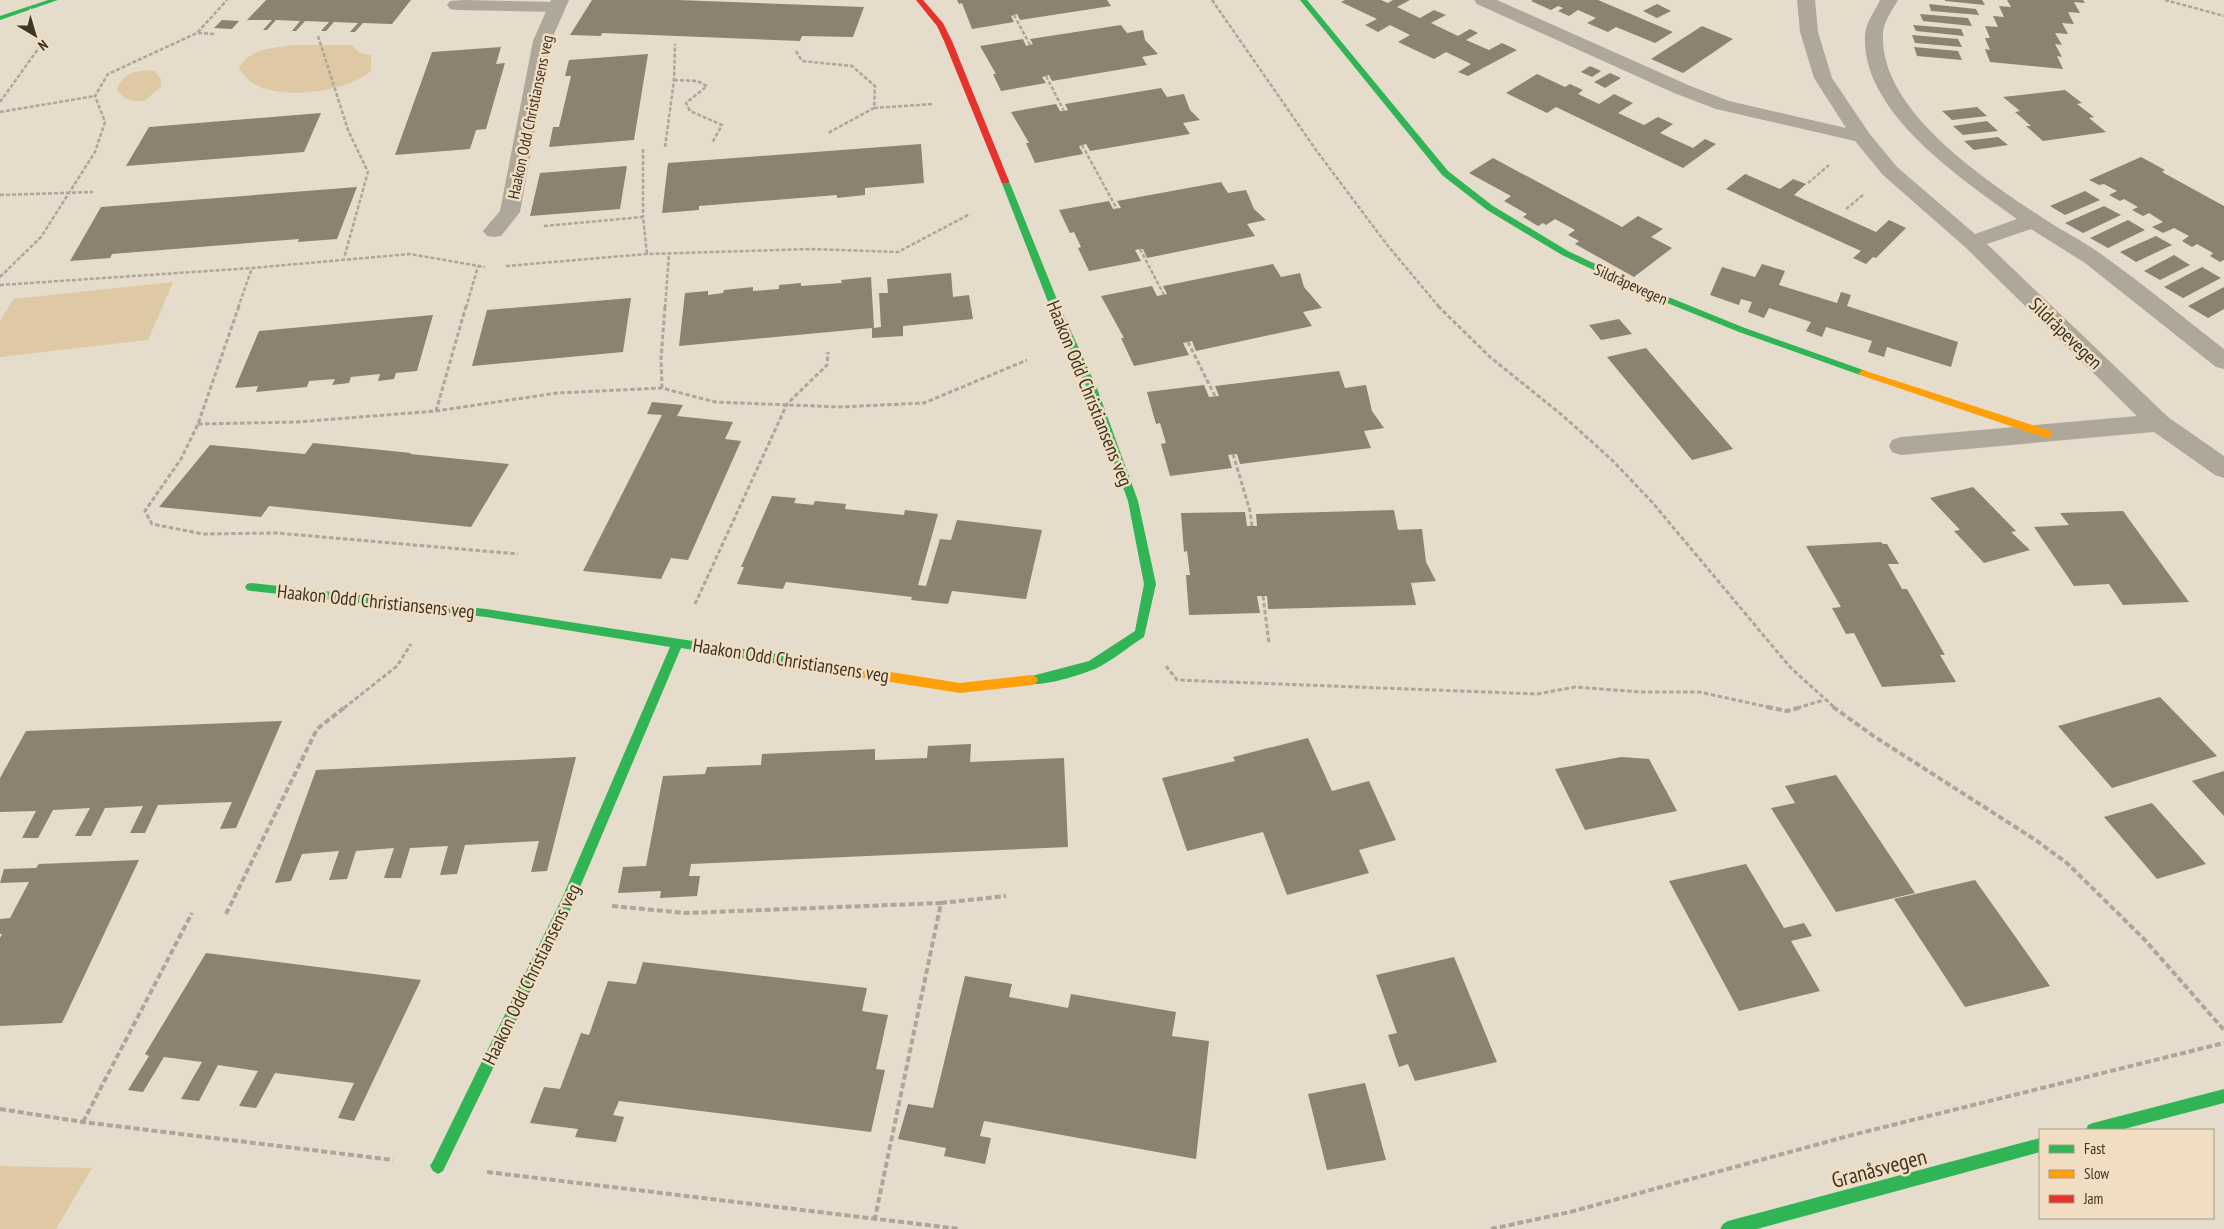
<svg xmlns="http://www.w3.org/2000/svg" width="2224" height="1229" font-family="'PT Sans Narrow',sans-serif">
<rect width="100%" height="100%" fill="#e6dccc"/>
<!-- green -->
<g fill="#dfc9a5">
<path d="M291 45H351L360 53 371 55V71C346 94 254 107 239 67 252 48 269 49 291 45Z"/>
<path d="M147 70 155 71 161 79V87L144 101C131 101 123 101 117 89 123 74 132 72 147 70Z"/>
<polygon points="173,282 148,340 0,357 0,322 13,299"/>
<polygon points="0,1166 92,1168 56,1229 0,1229"/>
</g>
<!-- building -->
<g fill="#8b8272">
<polygon points="266,0 411,0 392,24 363,23 355,32 350,32 358,23 334,22 326,31 321,31 329,22 305,21 296,31 292,31 300,21 276,20 267,30 263,30 272,20 247,20"/>
<polygon points="592,0 678,0 864,7 853,37 802,36 800,41 602,33 601,36 570,35"/>
<polygon points="957,0 1107,0 1111,6 1020,20 1017,14 1011,16 1014,22 972,29 962,3 959,4"/>
<polygon points="1345,0 1381,0 1388,3 1393,0 1410,0 1397,7 1420,18 1434,10 1446,15 1431,23 1458,36 1470,29 1478,33 1466,40 1489,50 1502,43 1517,50 1468,76 1458,72 1471,64 1446,52 1434,59 1398,42 1410,35 1390,25 1378,32 1365,25 1377,19 1341,2"/>
<polygon points="1533,0 1598,0 1673,32 1655,43 1616,27 1608,32 1587,23 1596,18 1578,10 1569,16 1558,11 1563,8 1558,6 1551,10 1531,1"/>
<polygon points="1945,0 1982,0 1985,5 1945,1"/>
<polygon points="2007,0 2083,0 2085,3 2074,2 2080,13 2068,12 2074,24 2062,23 2068,34 2055,33 2062,45 2055,44 2062,57 2057,56 2063,69 1990,62 1985,49 1990,50 1985,38 1990,38 1985,26 1998,27 1993,16 2004,17 1999,6 2011,7"/>
<polygon points="1657,4 1671,11 1657,18 1643,11"/>
<polygon points="1929,4 1976,9 1979,15 1931,11"/>
<polygon points="1920,14 1968,18 1972,26 1923,21"/>
<polygon points="222,20 239,21 232,29 214,28"/>
<polygon points="1121,25 1127,33 1143,30 1145,40 1158,54 1142,57 1147,65 1052,81 1049,75 1046,76 1042,77 1046,83 1001,91 993,74 996,74 980,46 1023,39 1026,46 1033,44 1030,39"/>
<polygon points="1913,25 1961,29 1964,36 1916,31"/>
<polygon points="1702,26 1733,39 1683,73 1651,59"/>
<polygon points="1912,35 1958,39 1962,47 1915,43"/>
<polygon points="501,47 496,64 505,63 486,129 476,130 470,149 395,155 432,52"/>
<polygon points="1914,47 1958,51 1962,60 1917,56"/>
<polygon points="648,54 634,140 549,147 553,127 559,127 571,76 565,76 569,60"/>
<polygon points="1590,66 1601,71 1592,77 1581,72"/>
<polygon points="1610,73 1621,78 1605,88 1594,82"/>
<polygon points="1537,74 1565,87 1570,84 1583,90 1578,94 1599,104 1614,94 1633,103 1618,113 1644,125 1658,117 1673,124 1660,133 1693,148 1705,139 1716,144 1683,168 1556,107 1547,113 1506,93"/>
<polygon points="1161,88 1167,97 1184,94 1190,110 1200,120 1183,123 1190,134 1090,151 1086,144 1079,146 1083,154 1035,163 1026,143 1029,143 1011,112 1056,104 1060,111 1064,111 1068,110 1065,104"/>
<polygon points="2065,90 2082,103 2077,104 2094,117 2089,118 2106,132 2043,141 2026,126 2031,126 2015,112 2020,111 2003,97"/>
<polygon points="1977,107 1987,116 1952,120 1942,111"/>
<polygon points="321,113 304,152 126,166 149,127"/>
<polygon points="1987,121 1998,131 1963,135 1953,126"/>
<polygon points="1998,137 2008,145 1974,150 1964,141"/>
<polygon points="921,144 924,183 865,188 865,195 837,198 837,195 699,206 699,210 662,213 668,163"/>
<polygon points="2141,157 2165,170 2162,172 2224,206 2224,260 2220,262 2210,256 2213,253 2197,244 2192,247 2182,241 2189,236 2174,228 2163,233 2152,227 2163,222 2149,213 2143,216 2132,210 2138,207 2124,199 2120,201 2109,195 2117,191 2104,184 2099,185 2089,180"/>
<polygon points="1493,158 1622,227 1638,216 1663,229 1651,237 1672,248 1634,277 1575,244 1579,241 1568,235 1575,230 1555,219 1546,225 1543,223 1538,226 1523,217 1527,214 1504,201 1511,196 1469,173"/>
<polygon points="627,166 620,209 530,216 540,173"/>
<polygon points="1745,174 1780,189 1793,179 1806,184 1794,195 1876,232 1889,220 1906,228 1876,258 1873,257 1866,264 1853,258 1861,251 1726,189"/>
<polygon points="1221,182 1228,193 1246,190 1254,209 1266,220 1247,224 1255,236 1147,258 1143,249 1140,249 1135,250 1141,261 1089,271 1078,248 1081,247 1074,232 1070,233 1059,210 1109,201 1113,209 1121,208 1117,201"/>
<polygon points="357,187 337,239 298,242 299,239 112,254 110,258 70,261 101,207"/>
<polygon points="2085,191 2100,200 2065,215 2050,206"/>
<polygon points="2104,206 2121,215 2083,233 2065,223"/>
<polygon points="2128,220 2145,230 2108,248 2090,238"/>
<polygon points="2156,236 2172,245 2136,262 2120,252"/>
<polygon points="2174,255 2190,265 2160,280 2144,271"/>
<polygon points="1273,264 1281,277 1300,273 1304,287 1322,308 1303,312 1312,326 1196,351 1192,341 1188,342 1183,343 1189,355 1134,366 1121,338 1124,338 1101,296 1152,286 1157,296 1167,294 1163,286"/>
<polygon points="1762,264 1785,271 1779,285 1837,303 1841,292 1851,295 1847,306 1958,342 1951,367 1887,347 1884,357 1868,352 1872,341 1826,327 1822,337 1806,331 1811,322 1769,308 1764,318 1748,312 1752,302 1741,299 1739,305 1710,295 1722,267 1755,277"/>
<polygon points="2202,267 2221,278 2183,298 2164,287"/>
<polygon points="951,273 953,297 969,295 973,319 903,326 903,336 872,338 872,328 679,346 685,293 708,291 708,295 723,293 724,290 753,287 753,291 779,289 779,285 801,283 801,286 842,283 841,280 871,277 874,328 881,327 879,293 888,293 887,279"/>
<polygon points="2224,287 2224,309 2208,318 2188,306"/>
<polygon points="631,298 623,352 472,366 487,310"/>
<polygon points="433,315 417,371 396,373 394,379 378,381 380,374 351,377 349,383 332,385 335,379 309,381 307,387 256,392 258,386 235,388 259,331"/>
<polygon points="1619,319 1632,334 1601,340 1589,325"/>
<polygon points="1646,348 1733,449 1692,460 1607,357"/>
<polygon points="1339,371 1345,388 1366,385 1372,411 1384,428 1364,431 1371,448 1240,464 1237,454 1228,455 1232,468 1170,476 1161,444 1166,443 1160,423 1156,424 1147,392 1204,385 1209,397 1219,396 1215,386"/>
<polygon points="652,402 683,405 677,416 733,422 725,439 741,441 688,560 671,558 661,579 583,571 662,415 647,414"/>
<polygon points="313,443 411,453 410,454 509,464 471,527 269,506 261,517 159,507 210,445 305,454"/>
<polygon points="1973,487 2016,531 2011,532 2030,550 1984,563 1954,531 1960,530 1930,498"/>
<polygon points="772,496 796,498 794,503 813,505 815,501 846,504 845,509 904,515 905,510 938,514 918,585 926,586 940,539 951,540 957,520 1042,530 1026,599 952,591 948,604 911,600 912,597 786,582 783,589 737,584 744,567 741,567"/>
<polygon points="1394,510 1398,530 1422,529 1426,562 1436,581 1411,583 1416,605 1268,609 1267,596 1257,596 1260,613 1189,615 1186,575 1190,575 1187,551 1184,552 1181,513 1245,512 1247,526 1257,526 1256,514"/>
<polygon points="2123,511 2189,602 2123,605 2109,584 2074,586 2034,527 2069,525 2060,513"/>
<polygon points="1881,542 1883,544 1887,544 1899,564 1888,564 1902,589 1907,589 1945,655 1940,655 1956,682 1882,687 1854,633 1846,634 1832,608 1841,607 1806,546"/>
<polygon points="2160,697 2217,756 2112,788 2058,726"/>
<polygon points="282,721 236,828 220,829 232,802 158,805 145,833 130,833 143,806 105,808 91,836 75,836 90,808 53,810 38,838 22,838 36,811 0,812 0,778 26,731"/>
<polygon points="1308,738 1332,791 1369,781 1396,840 1359,850 1369,873 1287,895 1263,832 1187,851 1162,778 1235,761 1233,757"/>
<polygon points="971,744 970,762 1064,758 1068,847 691,864 689,876 700,876 697,896 660,898 661,891 618,893 623,867 646,866 663,776 705,774 707,767 761,765 762,754 875,749 875,760 927,758 928,746"/>
<polygon points="576,757 547,871 531,872 539,841 465,845 457,874 440,875 448,846 410,848 401,878 384,878 394,848 356,851 347,879 329,880 339,851 302,854 291,881 275,883 316,770"/>
<polygon points="1621,757 1649,759 1677,811 1585,830 1555,769"/>
<polygon points="2224,771 2224,816 2192,781"/>
<polygon points="1836,775 1915,893 1836,912 1771,808 1795,803 1785,786"/>
<polygon points="2152,803 2206,864 2157,879 2104,817"/>
<polygon points="139,860 62,1023 0,1026 0,938 2,934 0,934 0,919 10,918 29,882 0,883 4,869 36,868 39,864"/>
<polygon points="1746,864 1784,928 1804,923 1812,936 1791,941 1820,991 1739,1011 1669,881"/>
<polygon points="1975,880 2012,932 2050,986 1965,1007 1894,899"/>
<polygon points="206,953 421,980 354,1121 338,1118 354,1083 275,1073 256,1108 239,1106 258,1071 218,1065 199,1101 181,1099 202,1062 164,1057 143,1092 128,1090 149,1056 145,1054"/>
<polygon points="1454,957 1497,1062 1415,1081 1408,1064 1399,1067 1388,1035 1397,1033 1376,975"/>
<polygon points="643,962 867,988 862,1011 888,1015 876,1069 885,1070 871,1132 619,1101 613,1115 624,1117 616,1142 575,1137 578,1129 530,1123 544,1087 560,1089 581,1033 589,1035 608,981 636,984"/>
<polygon points="965,976 1012,984 1009,997 1068,1008 1071,994 1176,1012 1172,1036 1209,1041 1196,1159 984,1121 980,1136 991,1138 985,1164 944,1156 946,1148 898,1139 908,1104 933,1108"/>
<polygon points="1365,1083 1386,1160 1327,1170 1308,1094"/>
</g>
<g fill="none" stroke-linecap="round" stroke-linejoin="round">
<!-- path-far2 -->
<g stroke="#aca69b" stroke-width="2.5" stroke-dasharray="4 2" stroke-linecap="butt">
<polyline points="1212,0 1316,150 1388,246 1440,308"/>
<polyline points="2165,0 2224,16"/>
<polyline points="1014,15 1030,45"/>
<polyline points="198,33 215,34"/>
<polyline points="318,36 348,130 368,172 344,258"/>
<polyline points="796,51 802,61 852,66 875,86 874,108 828,133"/>
<polyline points="1046,76 1064,111"/>
<polyline points="674,80 697,81 707,86 686,103 690,111 722,125 712,143"/>
<polyline points="0,102 43,42"/>
<polyline points="874,108 933,104"/>
<polyline points="0,112 95,96"/>
<polyline points="1082,145 1117,209"/>
<polyline points="665,147 674,80 675,44"/>
<polyline points="643,149 643,217"/>
<polyline points="1808,183 1829,165"/>
<polyline points="0,195 93,192"/>
<polyline points="1846,209 1863,195"/>
<polyline points="544,226 643,217 647,254"/>
<polyline points="1140,249 1164,295"/>
<polyline points="506,266 647,254 811,249 898,252 970,214"/>
<polyline points="0,277 41,237 95,152 105,122 95,96 108,74 197,33 227,0"/>
<polyline points="0,285 252,268 410,254 485,267"/>
<polyline points="238,308 252,268"/>
<polyline points="466,308 478,266"/>
<polyline points="665,308 669,254"/>
</g>
<!-- path-far1 -->
<g stroke="#aca69b" stroke-width="3" stroke-dasharray="4.5 2.5" stroke-linecap="butt">
<polyline points="239,306 198,424 181,459 145,511 152,524 203,534 277,533 518,554"/>
<polyline points="1438,306 1490,357 1562,415 1612,460 1652,502 1790,667 1835,708"/>
<polyline points="1188,342 1215,396"/>
<polyline points="662,388 661,359 665,306"/>
<polyline points="436,411 466,306"/>
<polyline points="198,424 297,422 436,411 557,393 662,388 715,402 839,407 924,403 1027,360"/>
<polyline points="1233,454 1250,511 1252,526"/>
<polyline points="1263,596 1269,643"/>
<polyline points="695,604 787,404 827,365 828,352"/>
<polyline points="1166,666 1177,680 1537,694 1575,687 1640,692 1699,692 1773,708"/>
<polyline points="344,708 397,666 411,644"/>
<polyline points="1797,708 1824,700"/>
</g>
<!-- path -->
<g stroke="#aca69b" stroke-width="4" stroke-dasharray="6 3" stroke-linecap="butt">
<polyline points="1767,707 1787,711 1802,707"/>
<polyline points="1833,707 1872,735 2034,839 2067,863 2144,939 2224,1030"/>
<polyline points="941,903 1006,896"/>
<polyline points="612,906 686,913 941,903 875,1218"/>
<polyline points="226,914 317,729 345,707"/>
<polyline points="0,1109 83,1122 393,1160"/>
<polyline points="83,1122 192,913"/>
<polyline points="487,1172 960,1229"/>
<polyline points="1491,1229 1570,1212 1852,1135 2224,1043"/>
</g>
<!-- lane -->
<polygon fill="#b0a79b" fill-rule="evenodd" points="464,0 556,2 562,3 565,7 562,11 556,12 456,10 450,9 447,5 450,1"/>
<!-- street -->
<g fill="#b0a79b" fill-rule="evenodd">
<polygon points="551,0 569,0 551,41 520,212 501,236 494,237 487,236 483,231 500,211 533,41"/>
<path d="M1474 0H1497L1688 85 1729 101 1846 128 1814 78 1800 32 1797 0H1815L1818 32 1832 78 1869 133 1897 167 1975 234 2017 219C1962 179 1861 113 1865 35 1866 22 1875 11 1880 0H1898C1892 11 1883 22 1883 35 1880 110 1984 179 2040 216 2060 230 2082 240 2101 254 2143 284 2183 317 2224 349V369L2216 367 2085 263 2031 229 1987 244 2168 417 2224 456V478L2215 475 2154 432 1901 455 1892 452 1889 446 1892 440 1901 437 2137 416 1965 247 1883 175 1855 141 1716 109 1674 93 1477 4Z"/>
</g>
<!-- fast -->
<g fill="#30b455" fill-rule="evenodd">
<polygon points="48,0 58,0 0,20 0,16"/>
<polygon points="1300,0 1307,0 1448,171 1493,206 1568,251 1646,288 1745,328 1866,371 1866,375 1860,375 1739,332 1640,292 1562,255 1487,210 1442,175"/>
<path d="M1002 179H1008L1009 181 1060 307 1097 388 1138 501 1156 584 1144 637C1128 647 1112 661 1095 669 1082 674 1041 688 1028 683L1026 680 1028 677 1089 661 1135 631 1144 584 1128 501 1087 388 1050 307 1001 181Z"/>
<polygon points="251,583 486,609 847,665 851,667 853,670 851,673 847,675 681,648 572,906 443,1171 438,1174 433,1171 430,1166 433,1161 562,898 670,647 486,617 251,591 247,590 245,587 247,584"/>
<polygon points="2224,1089 2224,1103 2120,1130 2086,1130 2088,1125 2093,1123"/>
<polygon points="2040,1138 2040,1152 1757,1229 1720,1229 1723,1224 1728,1221"/>
</g>
<!-- slow -->
<g fill="#ff9f0a" fill-rule="evenodd">
<polygon points="1863,370 2051,431 2052,434 2051,437 2043,437 1860,375 1858,373"/>
<polygon points="847,665 960,683 1032,675 1036,677 1038,680 1036,683 1032,685 960,693 847,675 843,673 841,670 843,667"/>
</g>
<!-- jam -->
<polygon fill="#e5322d" fill-rule="evenodd" points="916,0 923,0 943,23 952,41 1009,181 1008,183 1002,183 1001,181 944,41 937,26"/>
</g>
<g text-anchor="middle" stroke-width="5" stroke-linejoin="round" paint-order="stroke">
<!-- far-street labels -->
<g font-size="16" fill="#3b3429" stroke="#f1dec2">
<text transform="translate(530 117) rotate(-78)" y="6">Haakon Odd Christiansens veg</text>
<text transform="translate(1631 284) rotate(24)" y="6">Sildråpevegen</text>
</g>
<!-- street labels -->
<g font-size="19" fill="#3b3429" stroke="#f1dec2">
<text transform="translate(2066 333) rotate(44)" y="7">Sildråpevegen</text>
<text transform="translate(1090 393) rotate(68)" y="7">Haakon Odd Christiansens veg</text>
<text transform="translate(376 601) rotate(6)" y="7">Haakon Odd Christiansens veg</text>
<text transform="translate(791 660) rotate(9)" y="7">Haakon Odd Christiansens veg</text>
<text transform="translate(531 974) rotate(-64)" y="7">Haakon Odd Christiansens veg</text>
</g>
<!-- near-street labels -->
<g font-size="22" fill="#3b3429" stroke="#f1dec2">
<text transform="translate(1879 1168) rotate(-15)" y="8">Granåsvegen</text>
</g>
</g>
<!-- legend -->
<rect x="2039" y="1129" width="175" height="90" fill="#f1dec2" stroke="#a89a85"/>
<rect x="2049" y="1145" width="25" height="8" fill="#30b455" stroke="#a89a85"/>
<text x="2084" y="1154" font-size="15" fill="#3b3429">Fast</text>
<rect x="2049" y="1170" width="25" height="8" fill="#ff9f0a" stroke="#a89a85"/>
<text x="2084" y="1179" font-size="15" fill="#3b3429">Slow</text>
<rect x="2049" y="1195" width="25" height="8" fill="#e5322d" stroke="#a89a85"/>
<text x="2084" y="1204" font-size="15" fill="#3b3429">Jam</text>
<!-- north arrow -->
<g transform="translate(35 35) rotate(142)" stroke="#f1dec2" stroke-width="4" paint-order="stroke">
<path d="M0-4L9 19L0 12L-9 19Z" fill="#3b3429"/>
<text y="-8" font-size="14" font-weight="bold" text-anchor="middle" fill="#3b3429">N</text>
</g>
</svg>
